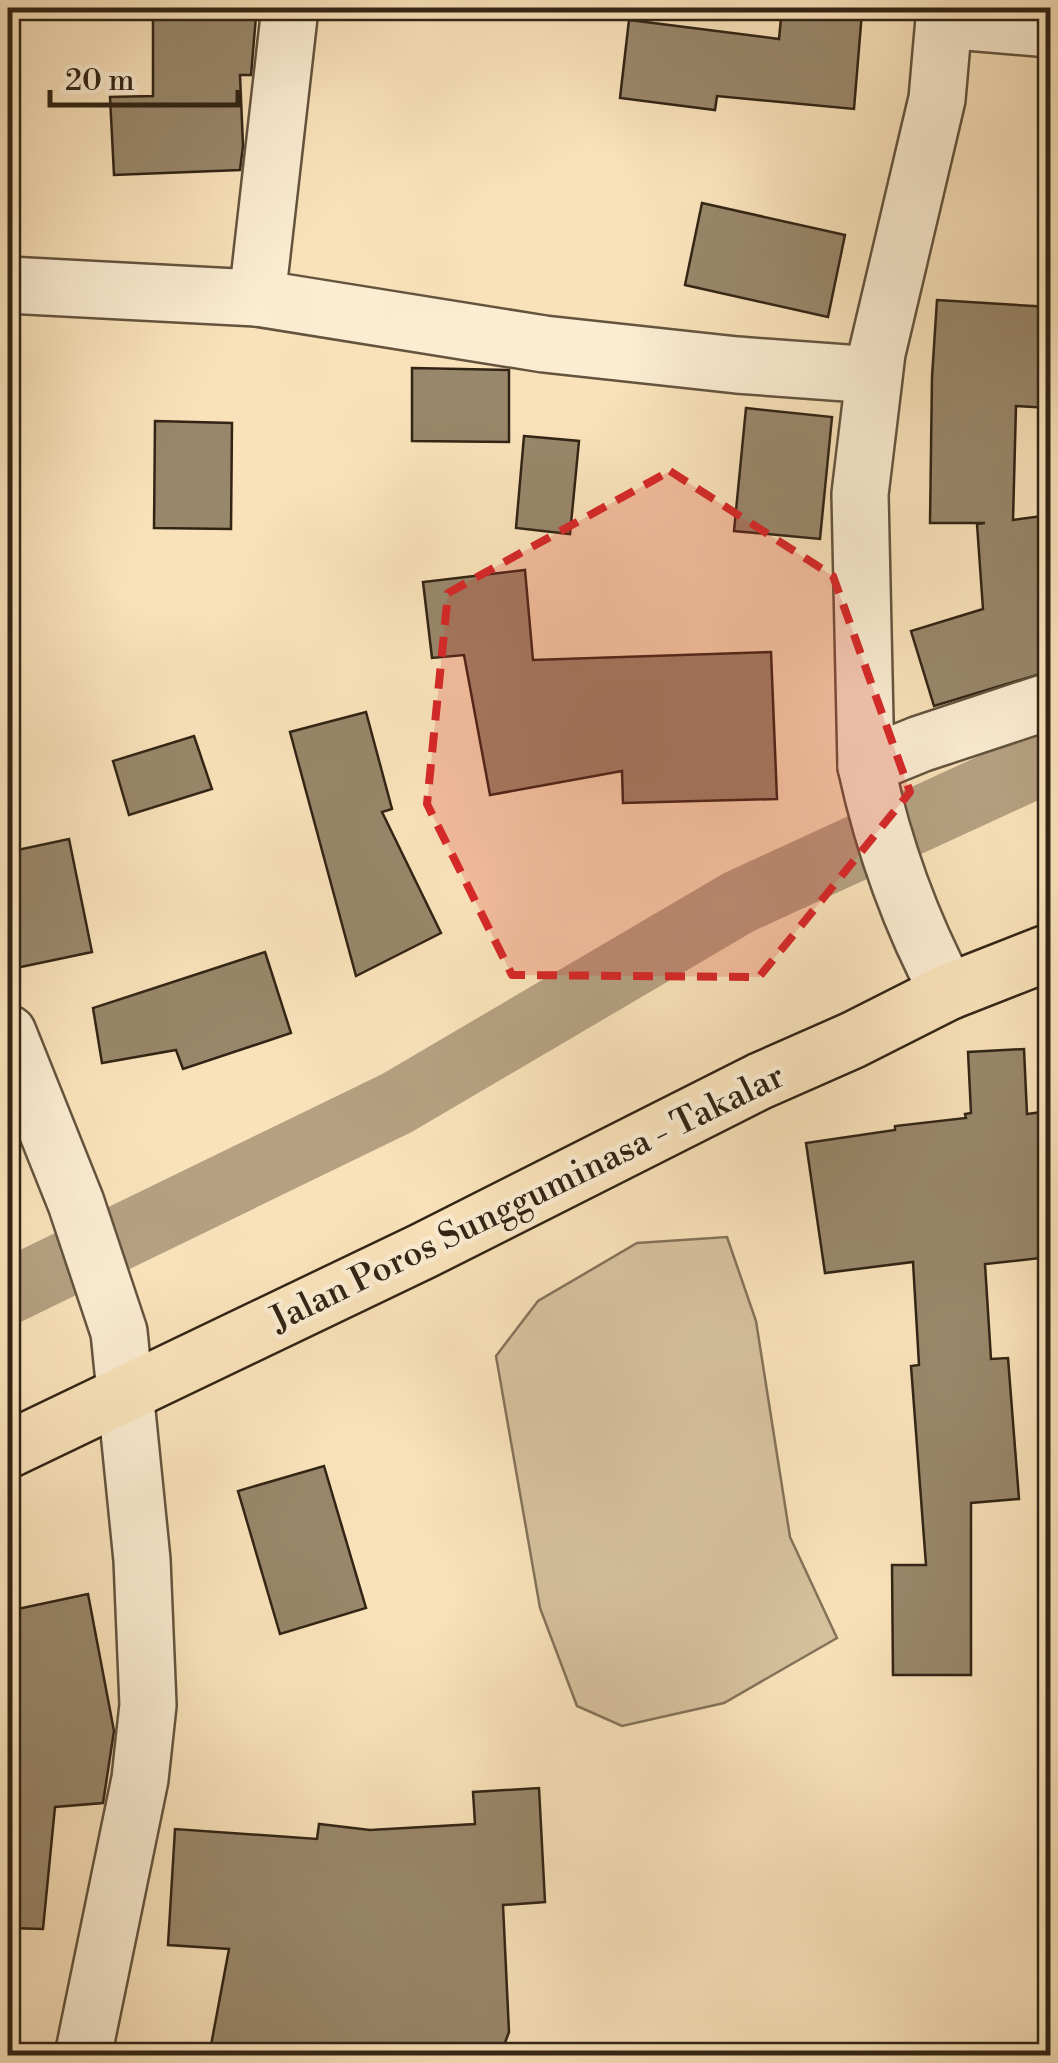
<svg xmlns="http://www.w3.org/2000/svg" width="1058" height="2063" font-family="'Libre Bodoni',serif">
<rect width="100%" height="100%" fill="#f9e2ba"/>
<filter id="stains"><feTurbulence type="fractalNoise" baseFrequency=".002" numOctaves="4"/><feColorMatrix values="0 0 0 0 .2 0 0 0 0 .09 0 0 0 0 .02 0 0 0 .5 -.17"/></filter>
<radialGradient id="worn" r=".72"><stop offset=".6" stop-color="#630" stop-opacity="0"/><stop offset="1" stop-color="#630" stop-opacity=".3"/></radialGradient>
<!-- green -->
<polygon fill="#d7c29e" stroke="#84735a" stroke-width="2.5" points="727,1237 756,1321 790,1537 837,1638 724,1703 622,1726 577,1706 540,1608 496,1356 538,1301 637,1243"/>
<g fill="none" stroke-linecap="round" stroke-linejoin="round">
<!-- canal -->
<polyline stroke="#b5a182" stroke-width="65" points="8,1292 397,1103 739,902 1050,759"/>
</g>
<!-- building -->
<g fill="#99876b" stroke="#322415" stroke-width="2.5">
<polygon points="782,8 862,12 854,109 717,96 715,110 620,98 629,20 779,39"/>
<polygon points="153,15 256,16 251,75 240,75 243,146 240,170 114,175 110,97 153,96"/>
<polygon points="702,203 845,235 828,317 685,285"/>
<polygon points="937,300 1050,307 1050,408 1016,406 1013,520 1050,515 1050,671 934,706 911,631 983,609 977,524 985,523 930,523 932,377"/>
<polygon points="412,368 509,370 509,442 412,441"/>
<polygon points="746,408 832,417 820,539 734,531"/>
<polygon points="155,421 232,423 231,529 154,528"/>
<polygon points="524,436 579,441 570,534 516,528"/>
<polygon points="525,570 533,660 771,652 777,799 623,803 622,771 490,795 464,655 432,658 423,582"/>
<polygon points="366,712 392,809 382,812 441,933 356,976 290,732"/>
<polygon points="194,736 212,789 129,815 113,761"/>
<polygon points="69,839 92,952 16,968 8,929 8,852"/>
<polygon points="265,952 291,1033 183,1069 176,1050 102,1063 93,1008"/>
<polygon points="1024,1049 1027,1114 1050,1111 1050,1257 985,1264 991,1359 1008,1358 1019,1499 971,1503 971,1675 893,1675 892,1565 926,1565 911,1366 919,1365 913,1262 825,1273 806,1143 895,1130 895,1126 966,1118 965,1114 971,1113 968,1052"/>
<polygon points="324,1466 366,1608 280,1634 238,1491"/>
<polygon points="88,1594 114,1731 103,1803 55,1807 43,1929 8,1928 8,1611"/>
<polygon points="539,1788 545,1902 503,1905 509,2032 500,2056 209,2056 229,1949 168,1945 175,1829 317,1839 319,1824 370,1830 475,1824 473,1792"/>
</g>
<g fill="none" stroke-linecap="round" stroke-linejoin="round">
<defs>
<g id="minor">
<path d="M945 8 937 99 877 353 860 494 866 766C883 844 910 921 948 992"/>
<polyline points="944,20 1050,29"/>
<polyline points="8,285 257,298 290,8"/>
<polyline points="257,298 544,344 737,365 874,375"/>
<polyline points="866,766 920,744 1050,701"/>
<polyline points="8,1033 76,1203 119,1332 142,1560 148,1705 140,1779 83,2056"/>
</g>
<polyline id="highway" points="8,1450 423,1251 760,1081 853,1040 948,992 1050,952"/>
</defs>
<!-- minor casing -->
<use href="#minor" stroke="#64543e" stroke-width="60"/>
<!-- highway casing -->
<use href="#highway" stroke="#322415" stroke-width="60"/>
<!-- minor -->
<use href="#minor" stroke="#fbecd2" stroke-width="55"/>
<!-- highway -->
<use href="#highway" stroke="#f9e2ba" stroke-width="55"/>
</g>
<!-- marked area -->
<path fill="#d62828" fill-opacity="0.2" stroke="#d62828" stroke-width="8" stroke-dasharray="20 12" stroke-linejoin="round" d="M670 471 833 576 910 792 759 977 512 975 427 804 448 593Z"/>
<g text-anchor="middle" stroke-width="9" stroke-linejoin="round" paint-order="stroke">
<!-- street labels -->
<g font-size="35" fill="#322415" stroke="#fbecd2">
<text transform="translate(527 1197) rotate(-26)" y="12">Jalan Poros Sungguminasa - Takalar</text>
</g>
</g>
<!-- margin -->
<rect width="1058" height="2063" fill="none" stroke="#f9e2ba" stroke-width="40"/>
<rect x="10" y="10" width="1038" height="2043" fill="none" stroke="#322415" stroke-width="5"/>
<rect x="20" y="20" width="1018" height="2023" fill="none" stroke="#322415" stroke-width="2.5"/>
<!-- scale -->
<path d="M50 90v15h188v-15" fill="none" stroke="#322415" stroke-width="5"/>
<text x="65" y="90" font-size="30" fill="#322415" stroke="#fbecd2" stroke-width="8" paint-order="stroke">20 m</text>
<rect width="100%" height="100%" filter="url(#stains)"/>
<rect width="100%" height="100%" fill="url(#worn)"/>
</svg>
